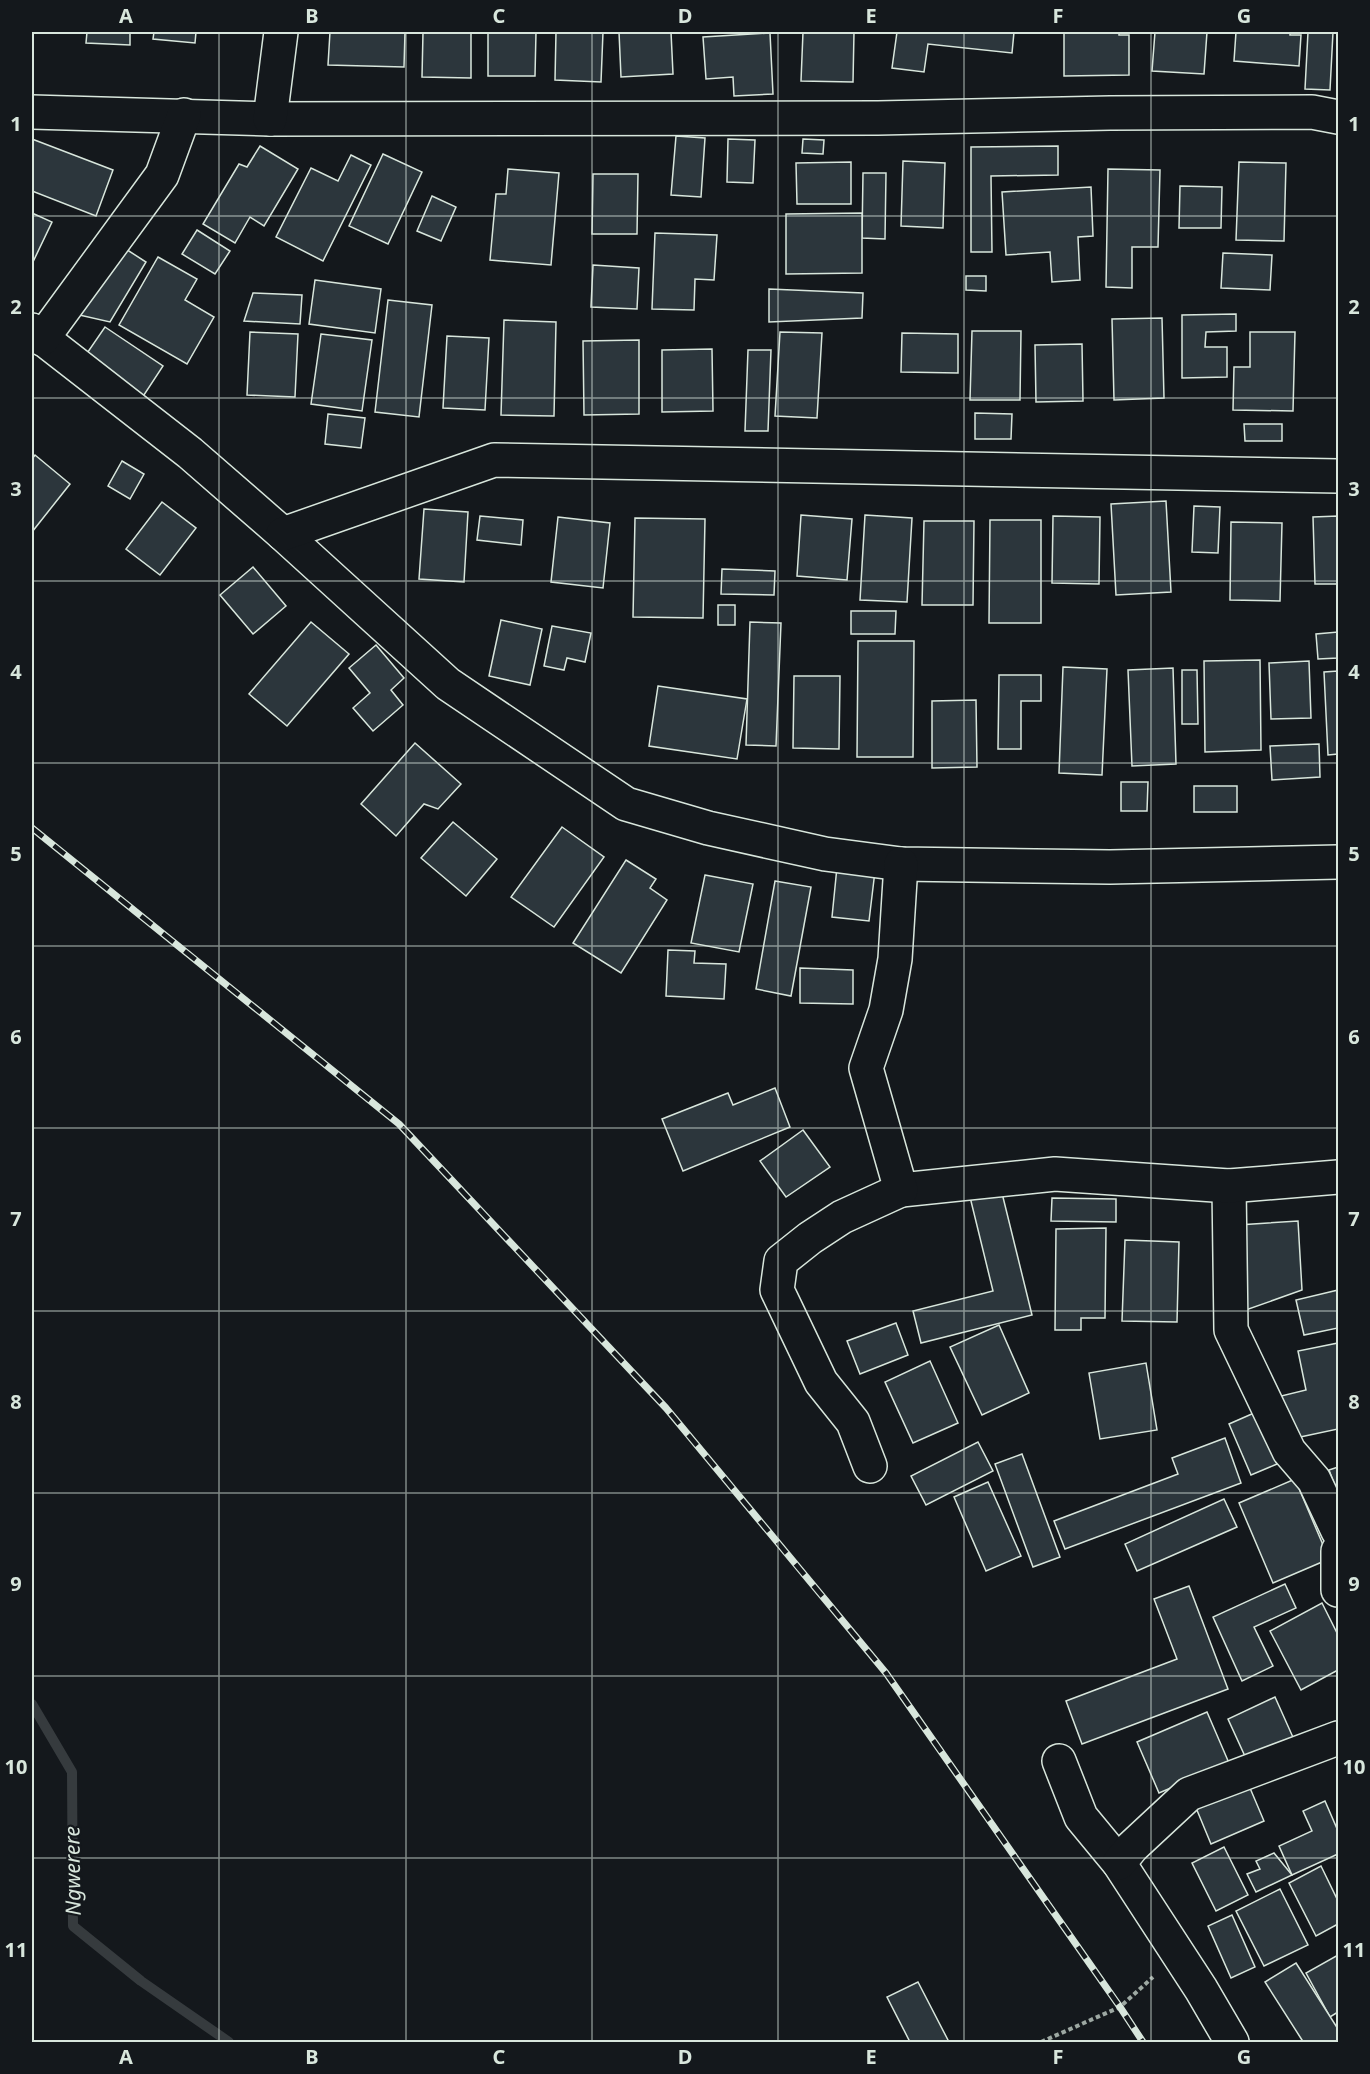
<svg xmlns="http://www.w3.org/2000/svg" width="1370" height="2074" font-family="'Noto Sans',sans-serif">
<rect width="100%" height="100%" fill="#14181c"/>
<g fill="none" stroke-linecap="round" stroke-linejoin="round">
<!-- stream -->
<polyline stroke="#363b3e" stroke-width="10" points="32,1704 72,1772 73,1926 141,1981 229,2042"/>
</g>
<!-- building -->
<g fill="#2c363c" stroke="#d8e6dc" stroke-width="1.5">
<polygon points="87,32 130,32 130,45 86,43"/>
<polygon points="154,32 196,32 195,43 153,39"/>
<polygon points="330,32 405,32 404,67 328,65"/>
<polygon points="423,32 471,32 471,78 422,77"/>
<polygon points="488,32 536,32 535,76 488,76"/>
<polygon points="556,32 603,32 601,82 555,80"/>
<polygon points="619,32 671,32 673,74 621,77"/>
<polygon points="803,32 854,32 853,82 801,81"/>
<polygon points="897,32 1014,32 1012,53 928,44 924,72 892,68"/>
<polygon points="1064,32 1119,32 1119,35 1129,35 1129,75 1064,76"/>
<polygon points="1155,32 1207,32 1204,74 1152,71"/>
<polygon points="1236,32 1290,32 1290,35 1301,35 1299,66 1234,61"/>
<polygon points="1308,32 1333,32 1330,90 1305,89"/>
<polygon points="770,33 773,94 734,96 733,77 706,79 703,37"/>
<polygon points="676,136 705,138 701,197 671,195"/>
<polygon points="32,139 113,170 96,216 32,191"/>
<polygon points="728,139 755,140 753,183 727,182"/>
<polygon points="803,139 824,140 823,154 802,153"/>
<polygon points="260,146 298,169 264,226 250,217 235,243 203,224 239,164 247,167"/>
<polygon points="1058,146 1058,175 991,176 992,252 971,252 971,147"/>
<polygon points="383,154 422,172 388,244 349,226"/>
<polygon points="351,155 371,165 323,261 276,237 311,168 338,181"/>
<polygon points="903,161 945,163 943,228 901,226"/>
<polygon points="851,162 851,204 797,204 796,163"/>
<polygon points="1239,162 1286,163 1284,241 1236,240"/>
<polygon points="508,169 559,173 551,265 490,260 496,194 506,194"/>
<polygon points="1108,169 1160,170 1158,247 1132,247 1132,288 1106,287"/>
<polygon points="863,173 886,173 885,239 862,238"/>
<polygon points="593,174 638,174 637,234 592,234"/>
<polygon points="1180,186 1222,187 1221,228 1179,228"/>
<polygon points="1091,187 1093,236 1078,237 1080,280 1052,282 1050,252 1006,255 1002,192"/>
<polygon points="432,196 456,207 441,241 417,231"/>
<polygon points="32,213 52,222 32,264"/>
<polygon points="862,213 862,273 786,274 786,214"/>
<polygon points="197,230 230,251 215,274 182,254"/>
<polygon points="655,233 717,235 714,280 695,279 694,310 652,309"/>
<polygon points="118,244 146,262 110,322 75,314"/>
<polygon points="1223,253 1272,255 1270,290 1221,288"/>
<polygon points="158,257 197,279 185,300 214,317 187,364 119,325"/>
<polygon points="593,265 639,268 637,309 591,307"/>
<polygon points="966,276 986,276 986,291 966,290"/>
<polygon points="315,280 381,289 375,333 309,324"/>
<polygon points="769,289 863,293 862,318 769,322"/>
<polygon points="253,293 302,295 300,324 244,321"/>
<polygon points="388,300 432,305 419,417 375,412"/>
<polygon points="1236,314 1236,331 1206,332 1205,347 1227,347 1227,377 1182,378 1182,315"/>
<polygon points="1162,318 1164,398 1114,400 1112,319"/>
<polygon points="504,320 556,322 554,416 501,415"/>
<polygon points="105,327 163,366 142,398 83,359"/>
<polygon points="972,331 1021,331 1020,400 970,400"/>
<polygon points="250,332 298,334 295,397 247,395"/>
<polygon points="780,332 822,333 817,418 775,416"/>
<polygon points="1250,332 1295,332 1293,411 1233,410 1234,367 1250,367"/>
<polygon points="902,333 958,334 958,373 901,372"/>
<polygon points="321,334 372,340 362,411 311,404"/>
<polygon points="447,336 489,338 485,410 443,408"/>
<polygon points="639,340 639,414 584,415 583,341"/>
<polygon points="1082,344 1083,401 1036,402 1035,345"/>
<polygon points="712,349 713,411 662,412 662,350"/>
<polygon points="748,350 771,350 768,431 745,431"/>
<polygon points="975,413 1012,414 1011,439 975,439"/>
<polygon points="328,414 365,418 361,448 325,444"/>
<polygon points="1244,424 1282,424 1282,441 1245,441"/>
<polygon points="35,455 70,484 32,532 32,459"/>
<polygon points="122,461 144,474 130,499 108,486"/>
<polygon points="1166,501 1171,592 1116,595 1111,504"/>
<polygon points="162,502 196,528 160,575 126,549"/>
<polygon points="1194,506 1220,507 1218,553 1192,552"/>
<polygon points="424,509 468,512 464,582 419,579"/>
<polygon points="801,515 852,519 847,580 797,576"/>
<polygon points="865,515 912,518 907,602 860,600"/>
<polygon points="480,516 523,520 521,545 477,540"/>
<polygon points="1053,516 1100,517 1099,584 1052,583"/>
<polygon points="1338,516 1338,584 1315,584 1313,517"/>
<polygon points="558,517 610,523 603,588 551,582"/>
<polygon points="635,518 705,519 703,618 633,617"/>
<polygon points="990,520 1041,520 1041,623 989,623"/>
<polygon points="924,521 974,521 973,605 922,605"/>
<polygon points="1231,522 1282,523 1280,601 1230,600"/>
<polygon points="253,567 286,606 253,634 220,595"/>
<polygon points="722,569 775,571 774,595 721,594"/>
<rect x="718" y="605" width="17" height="20"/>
<polygon points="851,611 896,611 895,634 851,634"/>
<polygon points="501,620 542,629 530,685 489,676"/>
<polygon points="311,622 349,654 287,726 249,694"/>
<polygon points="750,622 781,623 776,746 746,745"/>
<polygon points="552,626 591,633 585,662 567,658 564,670 544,666"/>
<polygon points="1338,632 1338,658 1318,659 1316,634"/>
<polygon points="858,641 914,641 913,757 857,757"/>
<polygon points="376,645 404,678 391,690 403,705 373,731 353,708 370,693 349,668"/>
<polygon points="1260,660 1261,750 1205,752 1204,661"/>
<polygon points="1309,661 1311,718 1271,719 1269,663"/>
<polygon points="1063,667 1107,669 1102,775 1059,773"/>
<polygon points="1173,668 1176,764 1132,766 1128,670"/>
<polygon points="1182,670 1197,670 1198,724 1182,724"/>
<polygon points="1338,671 1338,754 1328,755 1324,672"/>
<polygon points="999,675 1041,675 1041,701 1021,701 1021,749 998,749"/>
<polygon points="794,676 840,676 839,749 793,748"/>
<polygon points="658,686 747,699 737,759 649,746"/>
<polygon points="976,700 977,767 932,768 932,701"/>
<polygon points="415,743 461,784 438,809 424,804 396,836 361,804"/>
<polygon points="1319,744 1320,777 1272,780 1270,746"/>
<polygon points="1121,782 1148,782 1147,811 1121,811"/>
<rect x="1194" y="786" width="43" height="26"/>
<polygon points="453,822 497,859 466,896 421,858"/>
<polygon points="562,827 604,857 554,927 511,897"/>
<polygon points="626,860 656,879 650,888 667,900 621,973 573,943"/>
<polygon points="837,867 875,871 869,921 832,917"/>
<polygon points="705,875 753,884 739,952 691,943"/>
<polygon points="775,881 811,887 791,996 756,989"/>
<polygon points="668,950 695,951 694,963 726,964 724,999 666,996"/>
<polygon points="800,968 853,970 853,1004 800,1003"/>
<polygon points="775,1088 790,1127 683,1171 662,1119 728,1093 733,1105"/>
<polygon points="803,1130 830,1167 786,1197 760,1161"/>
<polygon points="1001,1189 1032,1315 921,1343 913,1311 993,1291 970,1197"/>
<polygon points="1052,1198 1116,1199 1116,1222 1051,1221"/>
<polygon points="1298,1221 1302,1290 1243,1311 1238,1225"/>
<polygon points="1106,1228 1105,1318 1081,1318 1081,1330 1055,1330 1056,1229"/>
<polygon points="1125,1240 1179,1242 1177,1322 1122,1321"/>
<polygon points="1338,1290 1338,1328 1304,1335 1296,1300"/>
<polygon points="896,1323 908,1355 860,1374 847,1341"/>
<polygon points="999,1325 1029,1393 982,1415 950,1347"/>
<polygon points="1338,1343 1338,1429 1286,1440 1277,1397 1306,1390 1298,1351"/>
<polygon points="930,1361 958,1423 913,1443 885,1382"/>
<polygon points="1146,1363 1157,1430 1100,1439 1089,1373"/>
<polygon points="1254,1413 1277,1464 1251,1475 1229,1424"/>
<polygon points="1225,1438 1241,1483 1065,1549 1054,1521 1178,1474 1172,1458"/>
<polygon points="978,1442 993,1471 926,1505 911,1476"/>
<polygon points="1022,1454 1060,1557 1033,1567 995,1464"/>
<polygon points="1338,1467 1338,1494 1329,1470"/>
<polygon points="1295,1479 1329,1559 1273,1583 1239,1503"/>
<polygon points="988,1482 1021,1556 986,1571 954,1497"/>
<polygon points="1224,1499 1237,1527 1137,1571 1125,1544"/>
<polygon points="1285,1584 1296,1608 1254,1627 1273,1666 1242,1681 1213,1617"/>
<polygon points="1189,1586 1228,1689 1082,1744 1066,1701 1177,1659 1154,1599"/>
<polygon points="1322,1603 1338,1635 1338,1670 1301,1690 1270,1631"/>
<polygon points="1275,1697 1296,1744 1249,1765 1228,1719"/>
<polygon points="1207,1712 1229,1763 1159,1793 1137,1742"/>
<polygon points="1247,1781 1264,1821 1211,1844 1194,1803"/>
<polygon points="1325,1801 1338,1831 1338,1854 1292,1875 1279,1846 1312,1831 1303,1811"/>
<polygon points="1224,1847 1248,1895 1216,1911 1192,1863"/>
<polygon points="1274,1853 1292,1875 1256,1892 1247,1874 1260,1869 1256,1861"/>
<polygon points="1321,1866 1338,1901 1338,1924 1316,1936 1289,1883"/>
<polygon points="1280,1889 1308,1945 1264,1966 1236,1911"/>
<polygon points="1232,1915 1255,1967 1231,1978 1208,1926"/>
<polygon points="1338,1955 1338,2012 1330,2017 1306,1973"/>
<polygon points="1296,1963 1338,2029 1338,2042 1297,2042 1302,2040 1265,1982"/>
<polygon points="918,1982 949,2042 910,2042 887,1997"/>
</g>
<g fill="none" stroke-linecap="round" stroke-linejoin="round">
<defs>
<g id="minor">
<polyline points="32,112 270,119 878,118 1110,113 1312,112 1338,117"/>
<polyline points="270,119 281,32"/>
<polyline points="32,330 190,453 283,534 448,684 626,804 708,828 825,854 901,864 1110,867 1338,862"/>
<polyline points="42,339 162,175 184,115"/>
<polyline points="283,534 494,460 1338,476"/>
<polyline points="1229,1186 1231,1330 1289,1451 1314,1480 1338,1531"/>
<polyline points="901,1190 1055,1174 1229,1186 1338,1177"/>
<polyline points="870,1466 853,1422 821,1382 777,1290 781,1261 810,1238 842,1217 901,1190 866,1068 886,1010 895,959 901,864"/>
<polyline points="1338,1551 1338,1590"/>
<polyline points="1059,1761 1081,1817 1119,1863 1201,1989 1232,2042"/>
<polyline points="1119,1863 1132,1847 1189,1794 1338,1738"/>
</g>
</defs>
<!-- minor casing -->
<use href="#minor" stroke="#d8e6dc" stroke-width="36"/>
<!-- path -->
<polyline stroke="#9da8a2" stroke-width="4" stroke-dasharray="4.5 3" stroke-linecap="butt" points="1041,2042 1120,2007 1153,1977"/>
<!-- minor -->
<use href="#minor" stroke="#14181c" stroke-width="33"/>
<defs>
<polyline id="rail" points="32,828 399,1124 666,1408 886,1673 1120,2007 1143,2042"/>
</defs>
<!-- rail casing -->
<use href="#rail" stroke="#d8e6dc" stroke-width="7"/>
<!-- rail -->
<use href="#rail" stroke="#14181c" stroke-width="4.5" stroke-dasharray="14" stroke-linecap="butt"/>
</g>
<!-- grid -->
<path fill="none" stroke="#d8e6dc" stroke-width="1.5" stroke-opacity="0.55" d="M219 32V2042M406 32V2042M592 32V2042M778 32V2042M964 32V2042M1151 32V2042M32 216H1338M32 398H1338M32 581H1338M32 763H1338M32 946H1338M32 1128H1338M32 1311H1338M32 1493H1338M32 1676H1338M32 1858H1338"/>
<g text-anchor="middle" stroke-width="4.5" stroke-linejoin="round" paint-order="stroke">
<!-- water labels -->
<g font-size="21" font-style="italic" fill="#d8e6dc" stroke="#14181c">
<text transform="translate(73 1871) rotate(-91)" y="7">Ngwerere</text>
</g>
</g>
<!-- border -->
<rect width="1370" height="2074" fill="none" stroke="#14181c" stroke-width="66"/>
<rect x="33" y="33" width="1304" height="2008" fill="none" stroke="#d8e6dc" stroke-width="2"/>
<g font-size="20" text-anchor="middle" font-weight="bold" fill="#d8e6dc">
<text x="126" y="23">A</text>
<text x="312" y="23">B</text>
<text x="499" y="23">C</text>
<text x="685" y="23">D</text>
<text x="871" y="23">E</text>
<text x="1058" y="23">F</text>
<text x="1244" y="23">G</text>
<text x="16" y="131">1</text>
<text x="1354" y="131">1</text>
<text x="16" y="314">2</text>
<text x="1354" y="314">2</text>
<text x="16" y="496">3</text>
<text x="1354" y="496">3</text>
<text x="16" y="679">4</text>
<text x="1354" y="679">4</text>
<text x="16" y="861">5</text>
<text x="1354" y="861">5</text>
<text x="16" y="1044">6</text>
<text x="1354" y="1044">6</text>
<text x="16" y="1226">7</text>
<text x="1354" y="1226">7</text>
<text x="16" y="1409">8</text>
<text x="1354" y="1409">8</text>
<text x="16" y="1591">9</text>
<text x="1354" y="1591">9</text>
<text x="16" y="1774">10</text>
<text x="1354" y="1774">10</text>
<text x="16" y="1957">11</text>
<text x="1354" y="1957">11</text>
<text x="126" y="2064">A</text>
<text x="312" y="2064">B</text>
<text x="499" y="2064">C</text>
<text x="685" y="2064">D</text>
<text x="871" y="2064">E</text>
<text x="1058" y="2064">F</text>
<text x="1244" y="2064">G</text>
</g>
</svg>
